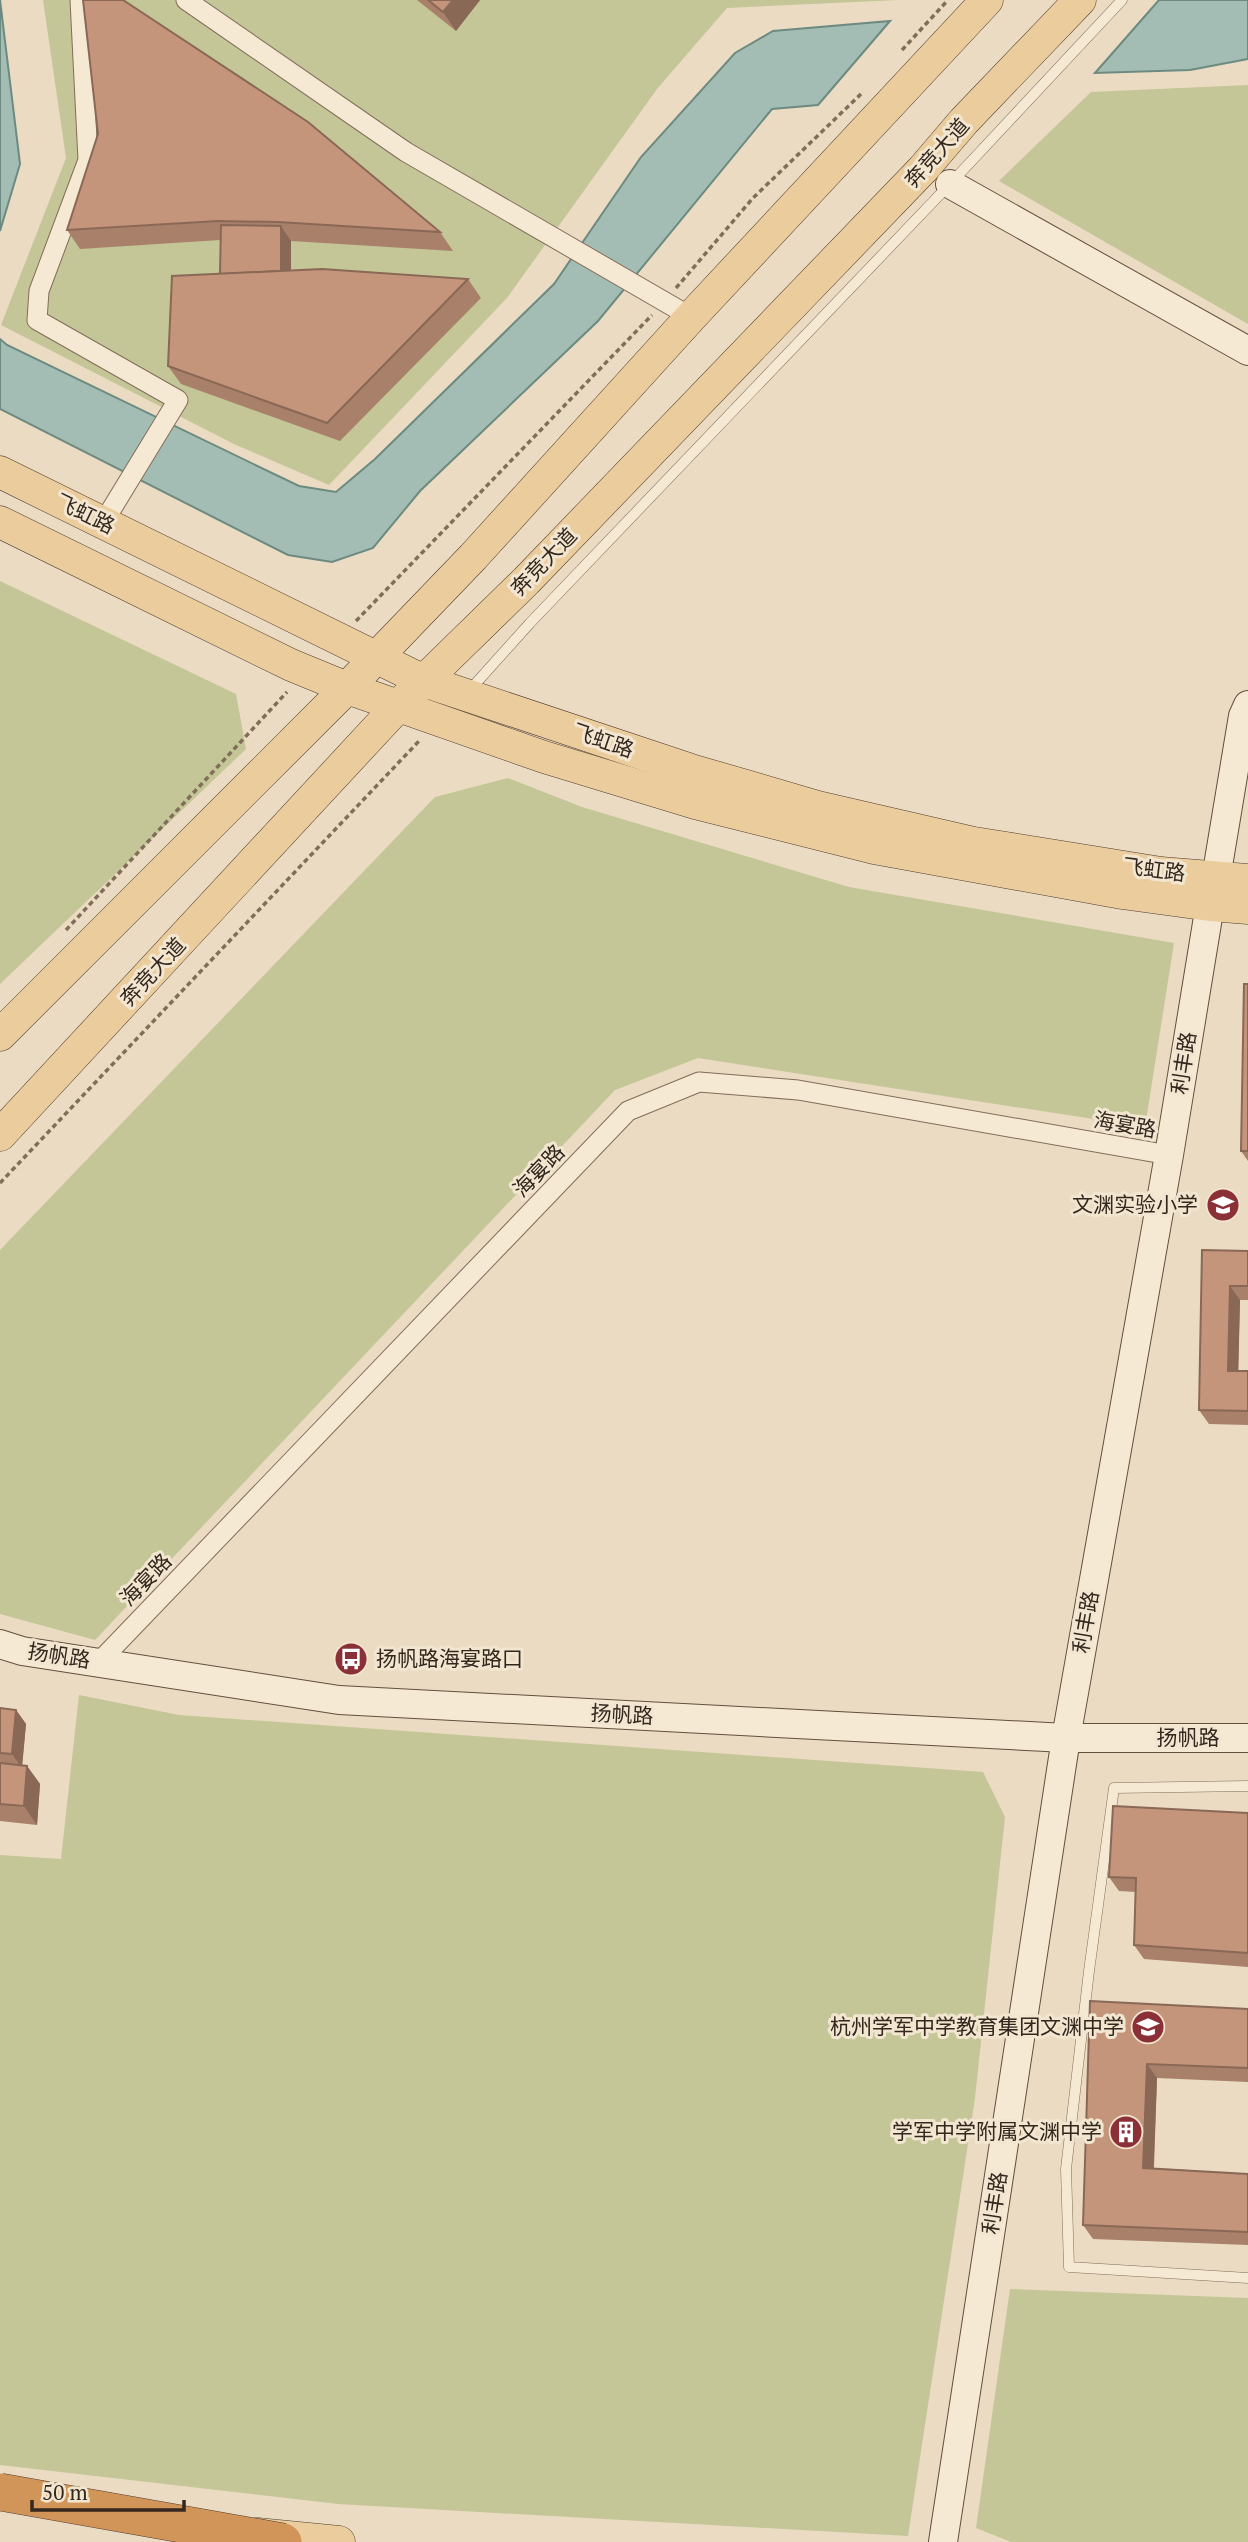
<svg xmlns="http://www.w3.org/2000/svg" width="1248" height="2542" font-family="'PT Serif','Noto Sans SC',serif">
<rect width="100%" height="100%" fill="#eadbc2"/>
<!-- green -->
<g fill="#c4c697">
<polygon points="43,0 899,0 727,8 657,89 507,298 329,485 234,444 1,325 66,158"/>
<polygon points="1248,85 1248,324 999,181 1091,92"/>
<polygon points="0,581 236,694 246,749 0,984"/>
<polygon points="508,778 582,807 849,887 1174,943 1145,1127 698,1058 615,1090 95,1640 0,1614 0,1250 435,797"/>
<polygon points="79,1695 179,1715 983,1772 1005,1817 975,2098 908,2536 338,2504 0,2465 0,1855 61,1859"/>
<polygon points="1010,2289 1248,2298 1248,2542 1011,2542 976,2528"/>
</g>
<!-- water -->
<g fill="#a4bdb4" stroke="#6c8a80" stroke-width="2">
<polygon points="0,0 20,164 0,231"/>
<polygon points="1159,0 1248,0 1248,59 1190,70 1095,73"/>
<polygon points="890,21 818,105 772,109 598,321 420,491 373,548 332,562 288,555 0,409 0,339 7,345 299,486 336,492 375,459 554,284 641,157 735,53 773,31"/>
</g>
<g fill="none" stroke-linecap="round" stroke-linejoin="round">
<defs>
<g id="lane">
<polyline points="468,692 530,623 950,184 1122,0"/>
<polyline points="1248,1786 1114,1788 1089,1971 1066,2169 1069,2267 1248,2278"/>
</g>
<g id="street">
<polyline points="80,0 88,160 39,291 37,320 178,400 103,523"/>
<polyline points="186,0 406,152 691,317"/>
<polyline points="99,1662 628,1111 699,1082 798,1090 1169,1155"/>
</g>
<g id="secondary">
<polyline points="950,184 1248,351"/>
<polyline points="0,1644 22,1651 339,1700 1066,1738 1248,1738"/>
<polyline points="943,2542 1066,1738 1169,1155 1210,905 1216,878 1243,716 1248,705"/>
</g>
<g id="primary">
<polyline points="0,472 424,681 691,770 818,807 974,843 1161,873 1248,880"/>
<polyline points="0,522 291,665 347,688 544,757 695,803 874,848 1122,893 1210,905 1248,908"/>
<polyline points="0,1035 347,688 473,557 691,317 987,0"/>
<polyline points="0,1135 399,705 526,581 923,169 964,121 1080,0"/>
<polyline points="257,2534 339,2542"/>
</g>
</defs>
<!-- lane casing -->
<use href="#lane" stroke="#826d5b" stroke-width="11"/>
<!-- street casing -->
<use href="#street" stroke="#826d5b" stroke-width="21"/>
<!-- secondary casing -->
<use href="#secondary" stroke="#644e3e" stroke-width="30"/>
<!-- primary casing -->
<use href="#primary" stroke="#503c2f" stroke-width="33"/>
<!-- path -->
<g stroke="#826d5b" stroke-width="3.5" stroke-dasharray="5 3.5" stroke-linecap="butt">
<polyline points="902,50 948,0"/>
<polyline points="676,288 753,198 861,94"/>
<polyline points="356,621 652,315"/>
<polyline points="66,930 287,692"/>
<polyline points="0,1183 420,740"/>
</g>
<!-- lane -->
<use href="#lane" stroke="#f5e9d4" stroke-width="10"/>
<!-- street -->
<use href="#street" stroke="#f5e9d4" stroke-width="19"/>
<!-- secondary -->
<use href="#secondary" stroke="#f5e9d4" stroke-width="28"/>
<!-- primary -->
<use href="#primary" stroke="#eacc9d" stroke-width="32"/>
<defs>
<polyline id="highway-bridge" points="0,2492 283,2542"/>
</defs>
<!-- highway-bridge casing -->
<use href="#highway-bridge" stroke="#503c2f" stroke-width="38" stroke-linecap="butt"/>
<!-- highway-bridge -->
<use href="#highway-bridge" stroke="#d29559" stroke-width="37"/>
</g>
<!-- wall -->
<g fill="#a9806a">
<polygon points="417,0 480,0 456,31"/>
<polygon points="98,134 440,232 453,251 291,241 291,271 468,279 481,298 340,441 181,384 168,366 220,274 220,240 80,249 67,230"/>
<polygon points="1248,984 1248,1161 1241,1151"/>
<polygon points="1202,1250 1248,1251 1248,1300 1240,1300 1238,1371 1248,1371 1248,1425 1209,1424 1199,1410"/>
<polygon points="0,1708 16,1710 26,1724 22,1765 27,1766 40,1784 37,1825 0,1821"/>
<polygon points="1248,1813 1248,1967 1144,1959 1134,1945 1136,1892 1119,1891 1109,1877"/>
<polygon points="1090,2001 1248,2009 1248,2082 1157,2078 1154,2168 1248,2174 1248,2245 1093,2239 1083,2225"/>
</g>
<!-- shaded-wall -->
<g fill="#8a6856">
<polygon points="453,0 480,0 456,31 443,12"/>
<polygon points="281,226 291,241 291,290 281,276"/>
<polygon points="1230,1286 1240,1300 1238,1385 1228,1371"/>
<polygon points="16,1710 26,1724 22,1768 12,1754"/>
<polygon points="27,1766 40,1784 37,1825 24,1806"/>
<polygon points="1147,2064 1157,2078 1153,2182 1143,2168"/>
</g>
<!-- building -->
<g fill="#c5957b" stroke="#8a6856" stroke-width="2">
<polygon points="83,0 123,0 308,122 440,232 278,222 218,221 67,230 98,134"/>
<polygon points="428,0 453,0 443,12"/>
<polygon points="221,225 281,226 281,271 220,274"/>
<polygon points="322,269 468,279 327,423 168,366 172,276"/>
<polygon points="1244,984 1248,984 1248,1151 1241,1151"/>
<polygon points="1202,1250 1248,1251 1248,1286 1230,1286 1228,1371 1248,1371 1248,1411 1199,1410"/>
<polygon points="0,1708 16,1710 12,1754 0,1753"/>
<polygon points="0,1763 27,1766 24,1806 0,1804"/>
<polygon points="1113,1806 1248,1813 1248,1953 1134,1945 1136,1878 1109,1877"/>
<polygon points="1090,2001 1248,2009 1248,2068 1147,2064 1143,2168 1248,2174 1248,2232 1083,2225"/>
</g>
<!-- icons -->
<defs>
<symbol id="school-disc" viewBox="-11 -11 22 22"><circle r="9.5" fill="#8b3037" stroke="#f2e6d1"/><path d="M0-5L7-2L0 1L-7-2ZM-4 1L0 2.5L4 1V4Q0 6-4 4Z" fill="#fff"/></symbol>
<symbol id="bus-disc" viewBox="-11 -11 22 22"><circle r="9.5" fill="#8b3037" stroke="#f2e6d1"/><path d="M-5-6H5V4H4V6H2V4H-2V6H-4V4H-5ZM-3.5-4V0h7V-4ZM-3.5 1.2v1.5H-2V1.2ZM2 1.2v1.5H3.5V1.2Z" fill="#fff"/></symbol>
<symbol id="building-disc" viewBox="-11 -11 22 22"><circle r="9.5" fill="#8b3037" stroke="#f2e6d1"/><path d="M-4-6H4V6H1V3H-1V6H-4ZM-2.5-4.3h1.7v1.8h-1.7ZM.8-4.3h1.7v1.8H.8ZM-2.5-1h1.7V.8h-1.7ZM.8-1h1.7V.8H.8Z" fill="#fff"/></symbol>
</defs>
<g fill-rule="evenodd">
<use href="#school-disc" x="1204" y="1186" width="38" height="38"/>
<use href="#bus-disc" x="332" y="1640" width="38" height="38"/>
<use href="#school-disc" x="1129" y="2008" width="38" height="38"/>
<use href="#building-disc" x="1107" y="2113" width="38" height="38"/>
</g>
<g text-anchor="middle" stroke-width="6" stroke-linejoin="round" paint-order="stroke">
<!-- street labels -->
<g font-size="21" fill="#33271e" stroke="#f2e6d1">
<text transform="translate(937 153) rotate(-48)" y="7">奔竞大道</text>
<text transform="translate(85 514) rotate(26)" y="7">飞虹路</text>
<text transform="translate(544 562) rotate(-46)" y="7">奔竞大道</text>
<text transform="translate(603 741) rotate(19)" y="7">飞虹路</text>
<text transform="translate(1154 870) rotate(7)" y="7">飞虹路</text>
<text transform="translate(153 972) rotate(-47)" y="7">奔竞大道</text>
<text transform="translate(1184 1063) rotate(-81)" y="7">利丰路</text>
<text transform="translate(1125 1125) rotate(10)" y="7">海宴路</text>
<text transform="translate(539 1171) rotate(-46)" y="7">海宴路</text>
<text transform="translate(146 1580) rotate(-46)" y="7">海宴路</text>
<text transform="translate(1086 1622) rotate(-80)" y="7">利丰路</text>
<text transform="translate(59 1656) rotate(9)" y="7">扬帆路</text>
<text transform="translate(622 1715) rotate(3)" y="7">扬帆路</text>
<text x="1188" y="1745">扬帆路</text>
<text transform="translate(995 2203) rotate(-81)" y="7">利丰路</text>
</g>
<!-- poi labels -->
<g font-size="21" fill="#33271e" stroke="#f2e6d1" text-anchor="end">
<text x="1198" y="1212">文渊实验小学</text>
<text x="376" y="1666" text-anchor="start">扬帆路海宴路口</text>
<text x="1124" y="2034">杭州学军中学教育集团文渊中学</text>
<text x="1102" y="2139">学军中学附属文渊中学</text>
</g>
</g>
<!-- scale -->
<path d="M32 2500v10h152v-10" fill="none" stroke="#33271e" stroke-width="3.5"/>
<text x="42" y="2500" font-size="21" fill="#33271e" stroke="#f2e6d1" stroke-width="5" paint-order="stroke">50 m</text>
</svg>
